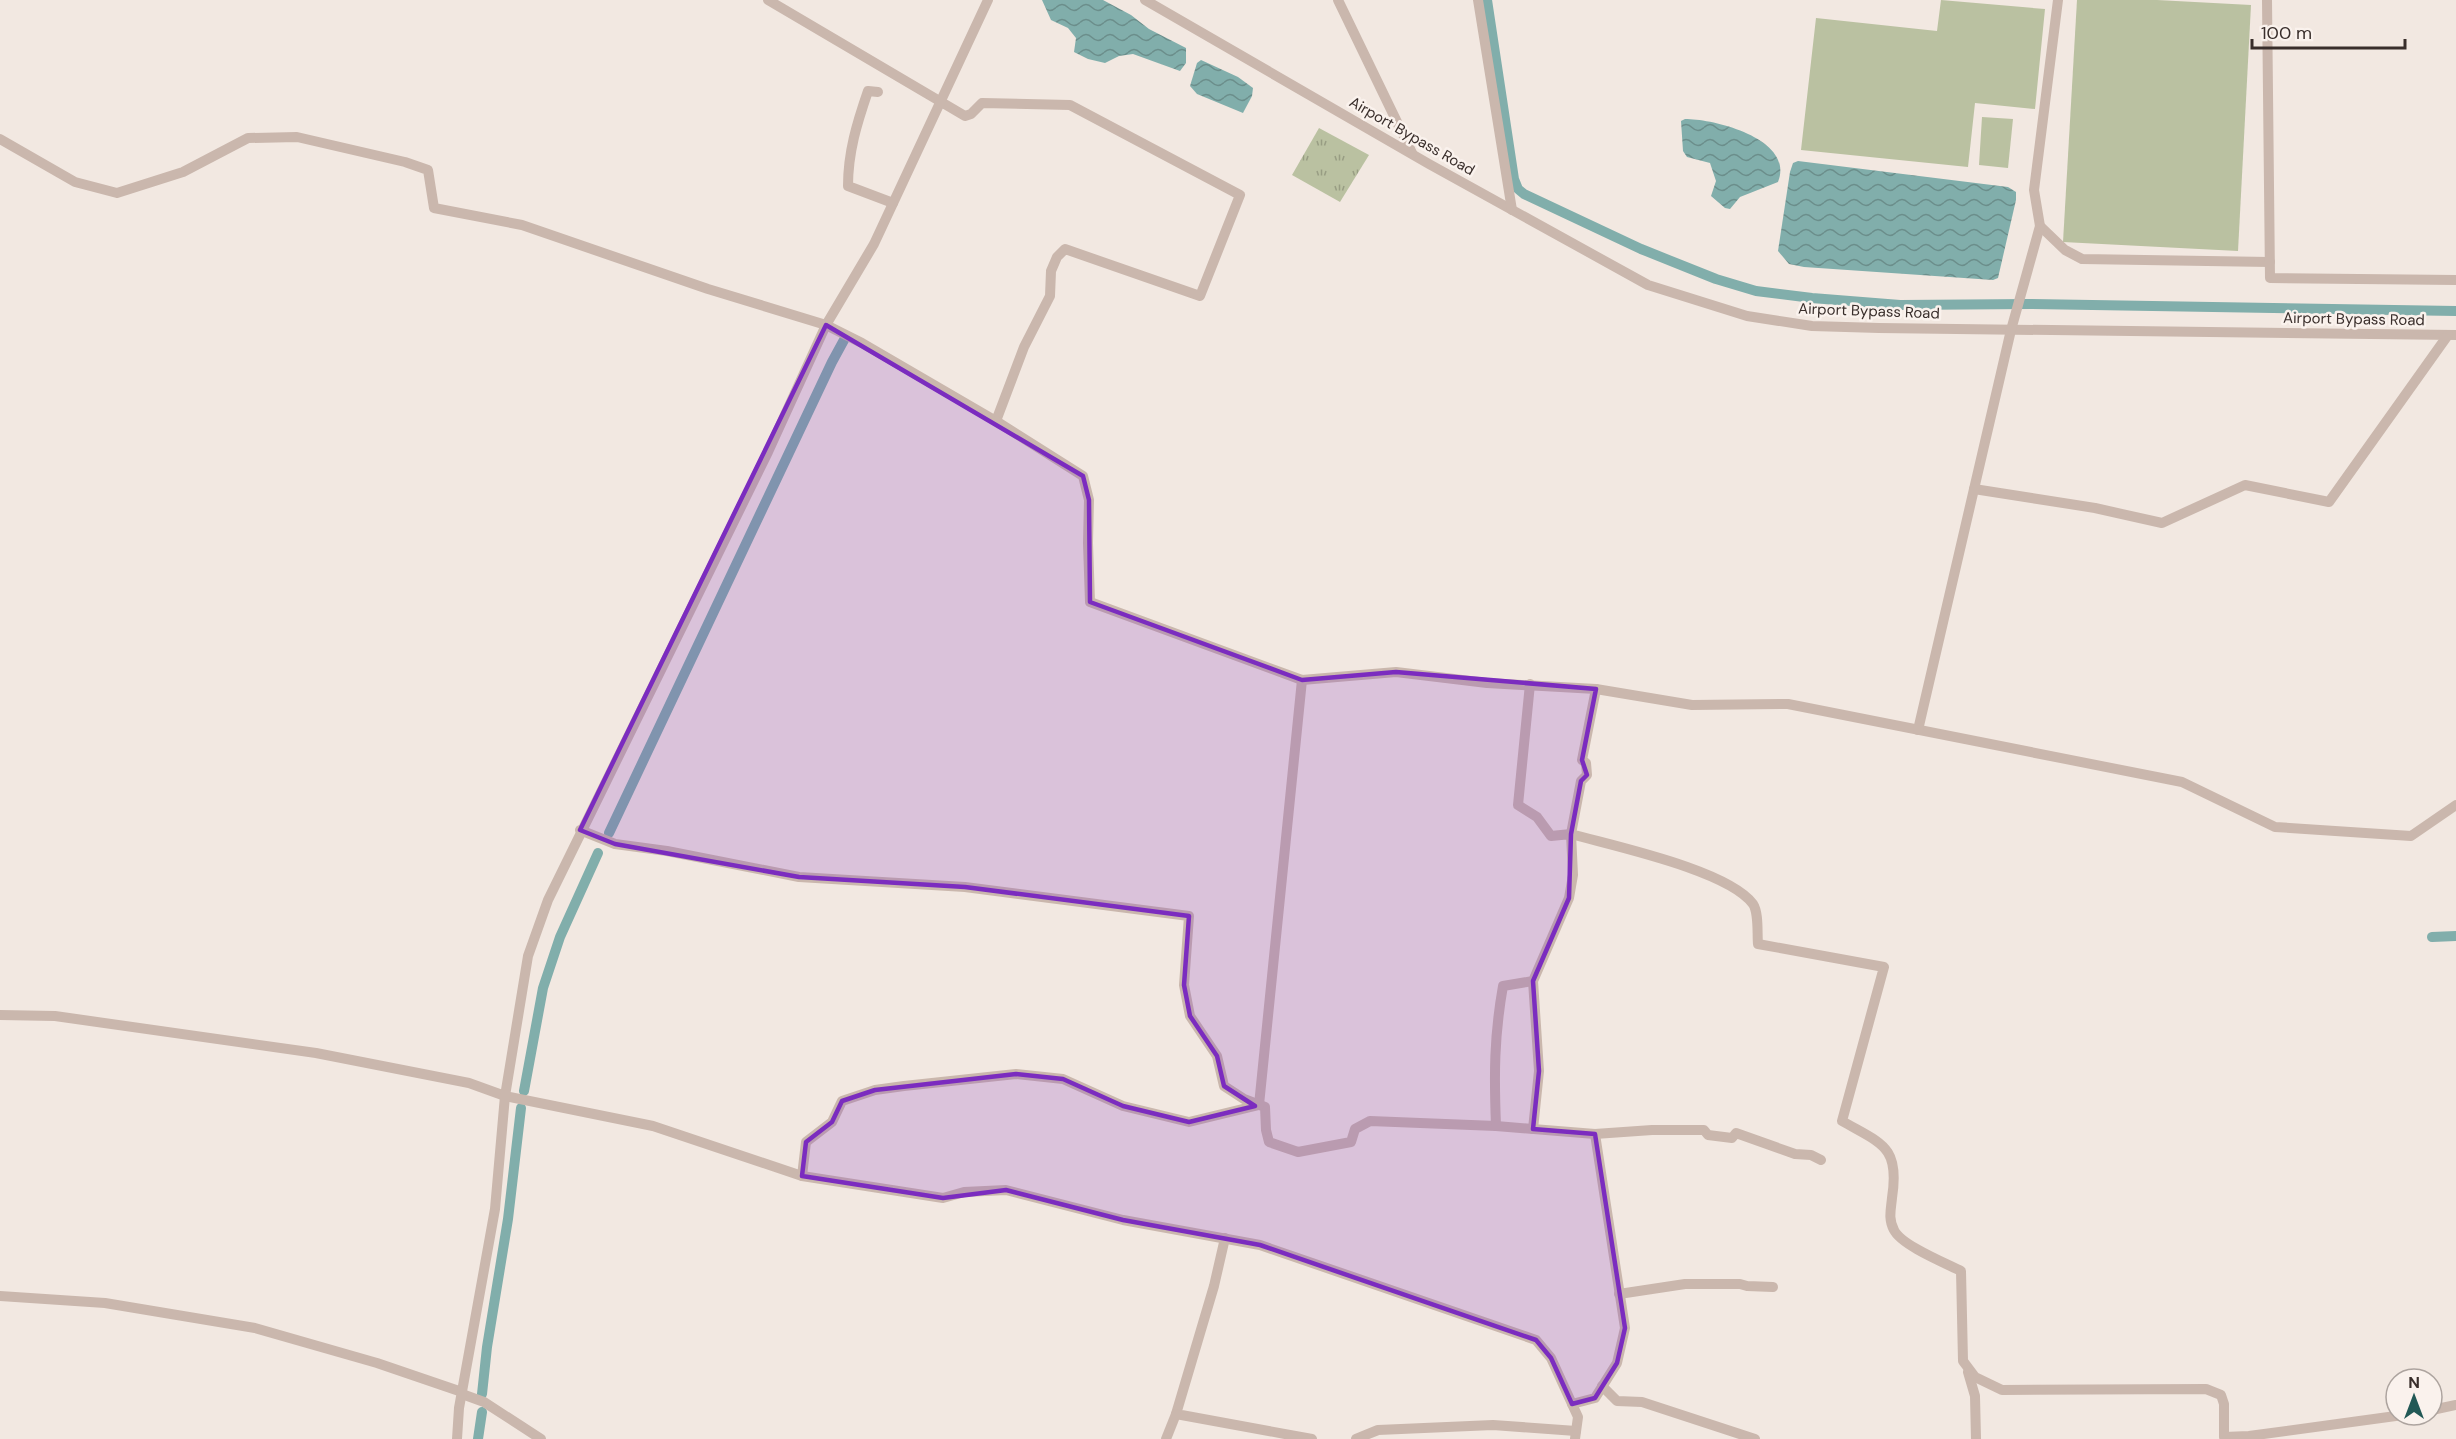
<svg xmlns="http://www.w3.org/2000/svg" width="2456" height="1439" font-family="'DM Sans',sans-serif">
<defs>
<pattern id="grass-tufts" width="24" height="20" patternUnits="userSpaceOnUse" patternTransform="scale(1.5)"><rect width="24" height="20" fill="#bac1a1"/><path d="M3 7l-1-3M5 7V3M7 7l1-3M15 17l-1-3M17 17v-4M19 17l1-3" fill="none" stroke="#989d83"/></pattern>
<pattern id="water-waves" width="16" height="10" patternUnits="userSpaceOnUse" patternTransform="scale(1.5)"><rect width="16" height="10" fill="#81aeab"/><path d="M0 5q4-4 8 0t8 0" fill="none" stroke="#6b8e8b"/></pattern>
</defs>
<rect width="100%" height="100%" fill="#f2e8e1"/>
<!-- grass -->
<polygon fill="url(#grass-tufts)" points="1319,128 1369,155 1340,202 1292,175"/>
<!-- park -->
<g fill="#bac1a1">
<polygon points="1941,0 2045,9 2035,109 1975,103 1968,167 1801,150 1816,18 1937,31"/>
<polygon points="2077,0 2157,0 2251,5 2238,251 2063,242"/>
<polygon points="1982,117 2013,119 2008,168 1979,165"/>
</g>
<!-- water -->
<g fill="url(#water-waves)">
<polygon points="1042,0 1103,0 1131,15 1149,29 1186,48 1186,63 1180,71 1133,54 1119,56 1105,63 1088,59 1074,52 1076,38 1068,28 1051,20"/>
<polygon points="1201,60 1238,77 1253,88 1252,96 1243,113 1197,94 1190,86 1197,63"/>
<path d="M1685 119C1715 119 1795 139 1778 182L1740 197 1730 209 1725 208 1711 196 1716 181 1710 163 1687 157 1683 151 1681 121Z"/>
<polygon points="1798,161 2008,187 2016,192 2016,200 1998,278 1993,280 1804,267 1789,264 1778,251 1790,172 1793,163"/>
</g>
<g fill="none" stroke-linecap="round" stroke-linejoin="round">
<!-- canal -->
<g stroke="#81aeab" stroke-width="10">
<polyline points="1487,0 1514,179 1518,189 1524,194 1641,249 1716,279 1756,291 1812,298 1900,305 2030,304 2456,311"/>
<polyline points="609,833 832,362 844,340"/>
<polyline points="2432,937 2456,936"/>
<polyline points="524,1091 543,988 560,937 598,853"/>
<polyline points="482,1394 487,1347 508,1219 521,1108"/>
<polyline points="478,1439 482,1412"/>
</g>
<!-- minor -->
<g stroke="#cab7ad" stroke-width="10">
<polyline points="1145,0 1429,164 1648,285 1747,316 1812,326 1879,328 2456,335"/>
<polyline points="1338,0 1412,153"/>
<polyline points="1478,0 1512,210"/>
<polyline points="2058,0 2034,190 2040,226 2065,250 2082,259 2270,262"/>
<polyline points="2267,0 2270,278 2456,280"/>
<path d="M878 92 868 91C857 123 848 152 848 186L893 203"/>
<polyline points="0,139 75,182 117,193 183,172 248,138 297,137 405,162 428,170 434,208 522,225 708,289 826,325 862,343 996,421 1024,347 1050,296 1051,271 1057,257 1065,249 1200,296 1240,195 1070,105 982,103 971,114 965,116 768,0"/>
<polyline points="996,421 1083,476 1089,500 1088,543 1090,602 1302,680 1396,672 1487,683 1596,689 1692,705 1788,704 2182,782 2275,827 2411,836 2456,805"/>
<polyline points="1974,489 2095,508 2162,523 2245,485 2329,502 2448,335"/>
<path d="M1596 689 1582 760 1586 763 1587 775 1581 781 1571 834C1613 846 1728 870 1753 904 1759 913 1757 934 1758 944L1884 967 1842 1121C1882 1144 1900 1146 1892 1198 1891 1209 1888 1219 1894 1230 1901 1245 1945 1263 1961 1271L1963 1361 1975 1377 2002 1390 2206 1389 2221 1395 2224 1404V1437L2249 1436 2403 1415"/>
<polyline points="1918,730 2011,330 2040,226"/>
<path d="M580 830 615 844 667 851 799 877 965 887 1189 916 1184 985 1190 1016 1217 1056 1224 1086 1244 1099 1265 1107 1266 1130 1269 1142 1298 1152 1351 1142 1355 1129 1370 1121 1496 1126C1494 1075 1494 1037 1503 986L1533 981 1569 898 1573 875 1571 834 1551 836 1537 817 1518 805 1530 684"/>
<polyline points="0,1015 55,1016 316,1053 469,1083 505,1096 653,1126 802,1176 943,1198 964,1192 1006,1190 1123,1220 1260,1245 1536,1340 1551,1358 1578,1417 1575,1439"/>
<polyline points="1496,1126 1595,1134 1625,1328 1617,1363 1595,1398 1572,1404"/>
<polyline points="1533,1129 1539,1071 1533,981"/>
<polyline points="1595,1134 1652,1130 1704,1130 1708,1135 1732,1138 1736,1133 1795,1154 1811,1155 1821,1160"/>
<polyline points="802,1176 806,1142 832,1122 842,1101 875,1090 904,1086 1016,1074 1063,1079 1123,1106 1189,1122 1259,1105 1302,680"/>
<polyline points="1225,1238 1214,1286 1176,1414 1312,1439"/>
<polyline points="1619,1294 1685,1284 1740,1284 1747,1286 1773,1287"/>
<polyline points="0,1296 105,1303 255,1328 377,1363 462,1392"/>
<polyline points="1968,1372 1975,1396 1976,1439"/>
<polyline points="1602,1386 1617,1401 1642,1402 1755,1439"/>
<polyline points="462,1394 484,1402 541,1439"/>
<polyline points="2432,1410 2456,1405"/>
<polyline points="457,1439 459,1408 495,1209 505,1096 528,956 548,900 768,452 826,325 874,244 988,0"/>
<polyline points="1166,1439 1176,1414"/>
<polyline points="1356,1439 1378,1430 1493,1425 1576,1431"/>
</g>
</g>
<!-- marked area -->
<path fill="#7b2cbf" fill-opacity="0.2" stroke="#7b2cbf" stroke-width="4.5" stroke-linejoin="round" d="M826 325 1083 476 1089 500 1090 602 1302 680 1396 672 1596 689 1582 760 1587 775 1581 781 1571 834 1569 898 1533 981 1539 1071 1533 1129 1595 1134 1625 1328 1617 1363 1595 1398 1572 1404 1551 1358 1536 1340 1260 1245 1123 1220 1006 1190 943 1198 802 1176 806 1142 832 1122 842 1101 875 1090 1016 1074 1063 1079 1123 1106 1189 1122 1255 1106 1224 1086 1217 1056 1190 1016 1184 985 1189 916 965 887 799 877 615 844 580 830Z"/>
<g text-anchor="middle" stroke-width="5" stroke-linejoin="round" paint-order="stroke">
<!-- street labels -->
<g font-size="15" fill="#392e2b" stroke="#faf2ed">
<text transform="translate(1412 136) rotate(30)" y="5">Airport Bypass Road</text>
<text transform="translate(1869 311) rotate(2)" y="5">Airport Bypass Road</text>
<text transform="translate(2354 319) rotate(1)" y="5">Airport Bypass Road</text>
</g>
</g>
<!-- north arrow -->
<g transform="translate(2414 1397)"><circle r="28" fill="#faf2ed" stroke="#ada49f" stroke-width="1.5"/>
<path d="M0-4.5L10 22L0 15L-10 22Z" fill="#225956"/>
<text y="-9" font-size="16" font-weight="bold" text-anchor="middle" fill="#392e2b">N</text>
</g>
<!-- scale -->
<path d="M2252 39v9h153v-9" fill="none" stroke="#392e2b" stroke-width="3"/>
<text x="2261" y="39" font-size="18" fill="#392e2b" stroke="#faf2ed" stroke-width="4.5" paint-order="stroke">100 m</text>
</svg>
